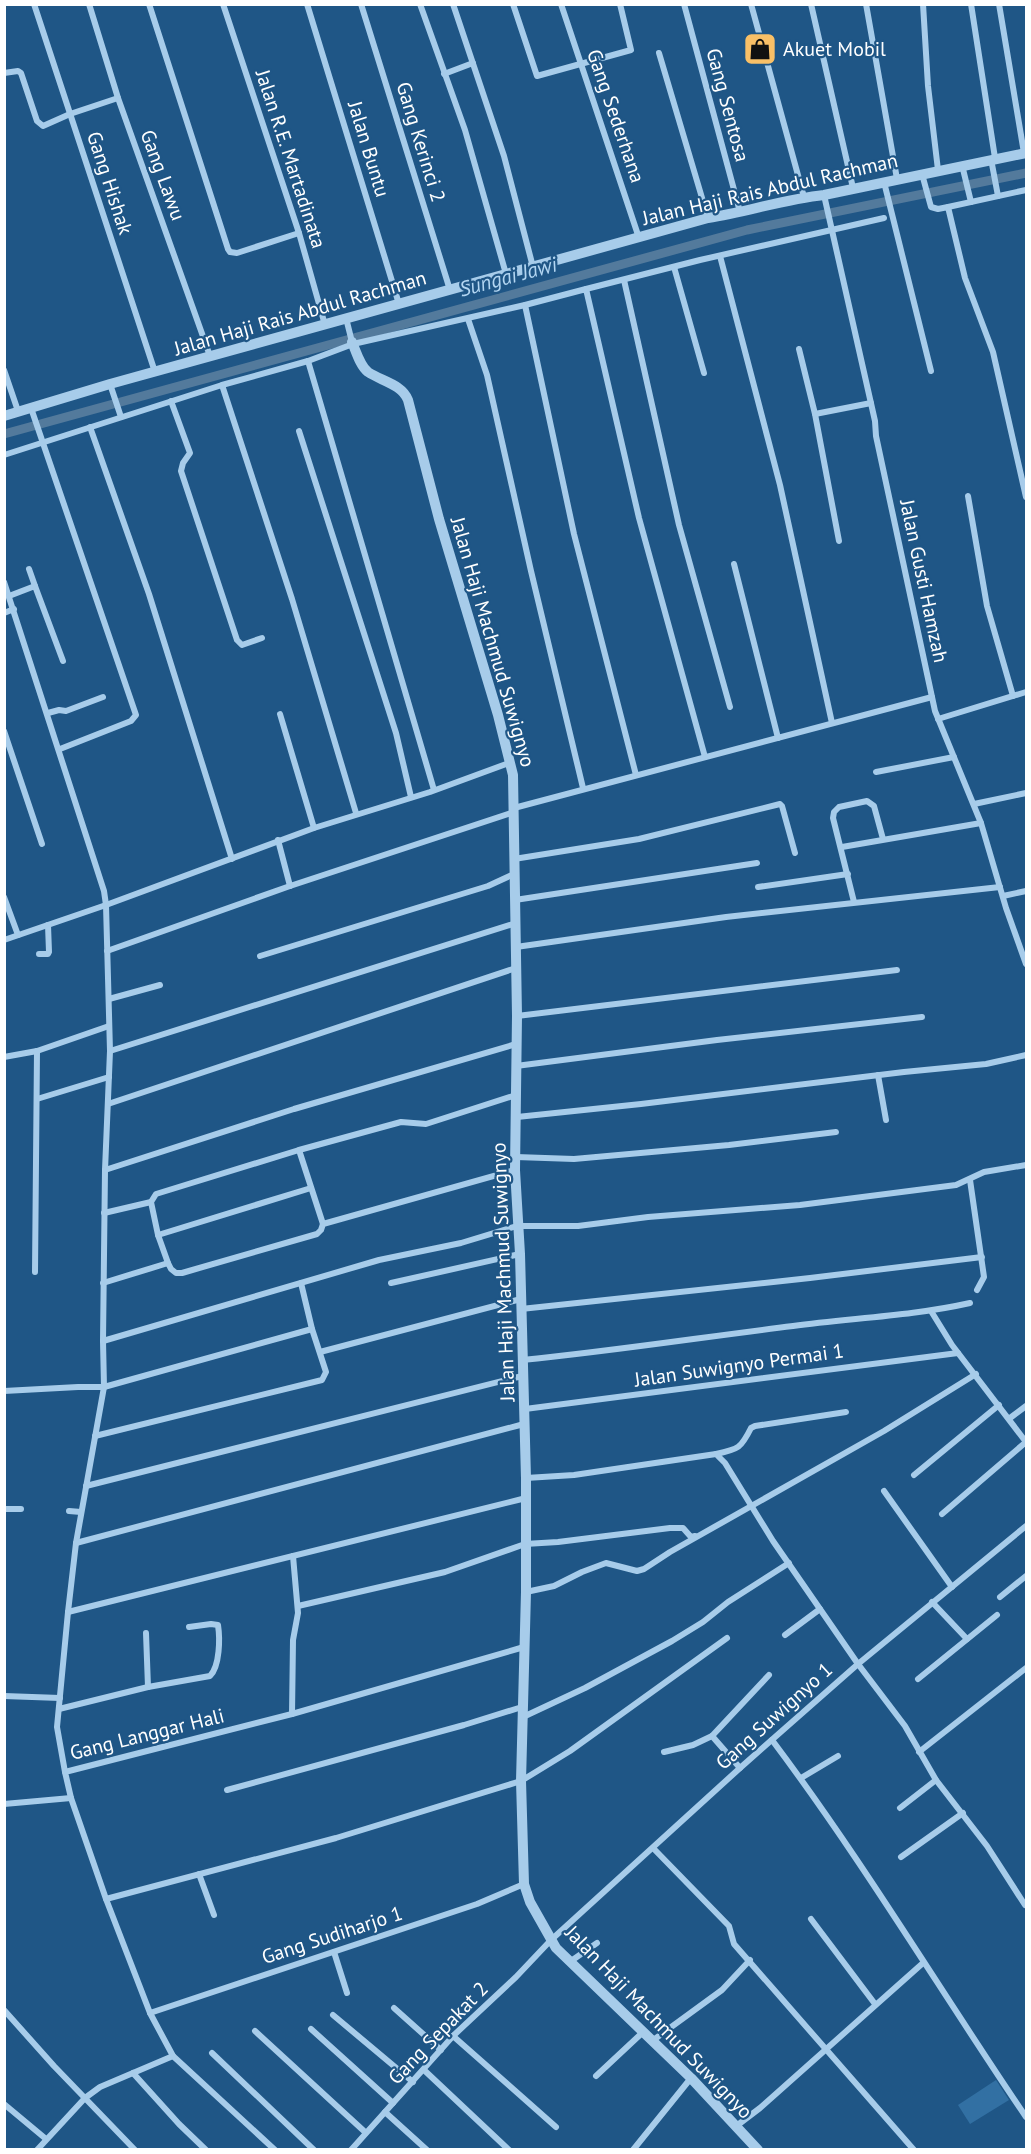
<svg xmlns="http://www.w3.org/2000/svg" width="1031" height="2154" font-family="'PT Sans',sans-serif">
<rect width="100%" height="100%" fill="#1f5686"/>
<!-- green -->
<polygon fill="#3270a3" points="996,2080 1009,2100 970,2124 958,2105"/>
<g fill="none" stroke-linecap="round" stroke-linejoin="round">
<!-- canal -->
<polyline stroke="#537a9c" stroke-width="9" points="4,434 747,230 1026,173"/>
<!-- minor -->
<g stroke="#a7ccea" stroke-width="6">
<polyline points="34,4 155,372"/>
<polyline points="89,4 118,98 210,356"/>
<polyline points="149,4 228,249 230,252 237,253 299,233"/>
<polyline points="223,4 299,233 325,325"/>
<polyline points="307,4 399,304"/>
<polyline points="361,4 450,290"/>
<polyline points="420,4 465,130 506,274"/>
<polyline points="453,4 504,156 533,267"/>
<polyline points="513,4 537,76 631,50 620,4"/>
<polyline points="561,4 639,238"/>
<polyline points="684,4 740,212"/>
<polyline points="751,4 804,197"/>
<polyline points="811,4 853,188"/>
<polyline points="866,4 897,179"/>
<polyline points="923,4 928,86 938,170"/>
<polyline points="971,4 995,158"/>
<polyline points="999,4 1024,153"/>
<polyline points="659,53 708,218"/>
<polyline points="4,73 18,71 21,73 37,121 43,126 70,114 118,98"/>
<polyline points="444,74 473,63"/>
<polyline points="991,159 998,196"/>
<polyline points="962,165 971,202"/>
<polyline points="922,174 931,207 938,209 948,207 965,278 993,352 1026,497"/>
<polyline points="884,182 931,371"/>
<polyline points="824,195 875,421 876,436 935,711 981,823 1006,908 1026,964"/>
<polyline points="948,207 1026,190"/>
<polyline points="720,256 780,485 832,723"/>
<polyline points="674,267 704,373"/>
<polyline points="624,280 679,525 730,707"/>
<polyline points="586,289 700,260 884,218"/>
<polyline points="525,305 574,534 636,775"/>
<polyline points="346,318 352,342"/>
<polyline points="468,319 487,375 531,571 583,788"/>
<polyline points="799,349 815,414 839,541"/>
<polyline points="308,361 434,790"/>
<polyline points="4,370 18,411"/>
<polyline points="110,384 121,417"/>
<polyline points="222,385 292,599 356,813"/>
<polyline points="171,401 190,453 183,463 181,471 237,640 242,645 262,638"/>
<polyline points="31,408 136,715 131,721 60,749"/>
<polyline points="815,414 871,403"/>
<polyline points="90,427 149,594 232,859"/>
<polyline points="299,431 396,733 411,797"/>
<polyline points="4,455 222,385 308,361 353,344 525,305 586,289 639,518 705,757"/>
<polyline points="968,496 987,606 1013,696"/>
<polyline points="734,564 778,738"/>
<polyline points="29,569 35,586"/>
<polyline points="4,582 104,891 106,905 110,1051 105,1170 103,1341 104,1387 76,1543 68,1612 57,1727 65,1772"/>
<polyline points="9,596 35,586 63,661"/>
<polyline points="4,613 14,609"/>
<polyline points="48,713 59,710 66,711 103,697"/>
<polyline points="280,714 314,828"/>
<polyline points="938,719 1026,692"/>
<polyline points="4,731 42,844"/>
<polyline points="876,772 954,757"/>
<polyline points="974,804 1026,793"/>
<polyline points="514,808 932,697"/>
<polyline points="278,840 290,886"/>
<polyline points="842,847 981,823"/>
<polyline points="514,859 639,839 780,804 782,806 795,853"/>
<polyline points="758,887 848,874"/>
<polyline points="1003,896 1026,891"/>
<polyline points="4,897 18,935"/>
<polyline points="515,900 757,863"/>
<polyline points="854,902 833,818 834,812 839,807 867,801 874,806 883,839"/>
<polyline points="4,940 106,905 314,828 430,792 509,763"/>
<polyline points="516,947 726,917 1000,887"/>
<polyline points="107,951 290,886 514,812"/>
<polyline points="39,954 48,954 49,952 48,925"/>
<polyline points="260,956 488,886 514,874"/>
<polyline points="109,999 160,985"/>
<polyline points="517,1016 897,970"/>
<polyline points="110,1051 516,923"/>
<polyline points="4,1057 37,1051 109,1026"/>
<polyline points="516,1066 717,1040 922,1017"/>
<polyline points="878,1075 886,1120"/>
<polyline points="37,1099 109,1077"/>
<polyline points="108,1104 516,968"/>
<polyline points="517,1117 641,1104 904,1072 986,1064 1026,1055"/>
<polyline points="299,1150 323,1224"/>
<polyline points="516,1157 574,1159 729,1145 836,1132"/>
<polyline points="105,1170 294,1109 516,1044"/>
<polyline points="970,1180 984,1277 977,1290"/>
<polyline points="104,1213 151,1202"/>
<polyline points="158,1235 311,1188"/>
<polyline points="168,1263 158,1235 151,1202 156,1194 299,1150 401,1122 426,1124 516,1095"/>
<polyline points="35,1272 37,1051"/>
<polyline points="103,1283 168,1263 171,1269 176,1273 182,1273 317,1234 321,1230 323,1224 515,1170"/>
<polyline points="391,1283 520,1254"/>
<polyline points="521,1309 810,1278 982,1257"/>
<polyline points="931,1311 952,1345 1026,1442"/>
<polyline points="103,1341 379,1260 461,1243 517,1226 578,1226 648,1217 800,1205 956,1185 984,1172 1026,1165"/>
<polyline points="320,1352 521,1299"/>
<path d="M522 1360C613 1351 703 1337 793 1326 852 1318 912 1316 970 1303"/>
<polyline points="4,1391 78,1387 104,1387 312,1329"/>
<polyline points="525,1409 958,1353"/>
<polyline points="1010,1418 1026,1406"/>
<polyline points="95,1436 322,1380 326,1372 312,1329 301,1283"/>
<path d="M716 1454C739 1449 741 1448 751 1428L755 1426 846 1412"/>
<polyline points="914,1475 999,1405"/>
<polyline points="526,1478 574,1475 716,1454 725,1463 773,1541 858,1664 905,1726 936,1780 987,1846 1025,1905 1026,1903"/>
<polyline points="86,1486 522,1376"/>
<polyline points="884,1491 952,1587"/>
<polyline points="4,1509 21,1509"/>
<polyline points="69,1511 81,1512"/>
<polyline points="942,1514 1026,1442"/>
<polyline points="76,1543 524,1424"/>
<polyline points="526,1592 554,1586 582,1572 606,1563 637,1571 644,1569 670,1552 884,1431 976,1374"/>
<polyline points="1000,1597 1026,1576"/>
<polyline points="932,1602 967,1639"/>
<polyline points="298,1606 445,1572 525,1544 558,1542 670,1528 683,1528 691,1537 695,1536"/>
<polyline points="68,1612 526,1498"/>
<polyline points="146,1633 148,1687"/>
<polyline points="785,1635 820,1609"/>
<polyline points="918,1679 997,1615"/>
<polyline points="4,1696 60,1698"/>
<path d="M59 1709 148 1687 210 1676C220 1666 220 1638 218 1625L211 1624 189 1627"/>
<polyline points="292,1714 293,1640 298,1613 293,1556"/>
<polyline points="523,1717 585,1688 672,1641 703,1622 728,1602 789,1563"/>
<polyline points="712,1736 769,1675"/>
<path d="M772 1740C863 1861 941 1992 1026 2117"/>
<polyline points="664,1752 693,1745 712,1736 740,1768"/>
<polyline points="919,1752 1026,1668"/>
<polyline points="801,1778 838,1756"/>
<polyline points="227,1790 464,1725 522,1707"/>
<polyline points="4,1804 71,1798"/>
<polyline points="900,1808 936,1780"/>
<polyline points="654,1849 729,1926 734,1944 914,2150"/>
<polyline points="901,1857 963,1813"/>
<polyline points="199,1874 214,1915"/>
<polyline points="106,1899 336,1838 521,1781 570,1751 727,1638"/>
<polyline points="811,1919 875,2004"/>
<polyline points="334,1952 347,1993"/>
<polyline points="571,1961 597,1943"/>
<polyline points="394,2008 441,2050"/>
<polyline points="4,2010 54,2066 135,2150"/>
<polyline points="150,2013 477,1904 524,1884"/>
<polyline points="333,2015 413,2082"/>
<polyline points="311,2029 393,2103"/>
<polyline points="255,2031 365,2132"/>
<polyline points="453,2036 556,2127"/>
<polyline points="652,2041 722,1990 750,1960"/>
<polyline points="212,2053 314,2150"/>
<polyline points="424,2070 509,2150"/>
<polyline points="133,2073 179,2124 206,2150"/>
<polyline points="596,2076 642,2033"/>
<polyline points="4,2104 46,2139"/>
<polyline points="385,2112 427,2150"/>
<polyline points="735,2127 760,2108 923,1963"/>
<polyline points="37,2150 85,2098 100,2087 173,2056"/>
<polyline points="275,2150 173,2056 150,2013 106,1899 71,1798 65,1772 292,1714 524,1647"/>
<polyline points="351,2150 453,2036 516,1977 551,1940 740,1768 858,1664 1026,1526"/>
<polyline points="633,2150 691,2078"/>
</g>
<!-- tertiary -->
<g stroke="#a7ccea" stroke-width="10">
<path d="M352 342C356 351 360 366 368 372 381 381 402 384 408 400L439 519 498 715 513 775 517 1016 515 1170 520 1254 526 1478V1592L521 1781 524 1884 530 1902 556 1948 691 2078 758 2150"/>
<path d="M4 416 110 384 708 218C747 212 785 199 824 195L1026 153"/>
</g>
</g>
<!-- icons -->
<defs>
<symbol id="shop-square" viewBox="-11 -11 22 22"><rect x="-9" y="-9" width="18" height="18" rx="4" fill="#f9c067" stroke="#1f5686"/><path d="M-5-2.5h2.3a2.7 3.5 0 0 1 5.4 0H5L5.5 6h-11ZM-1.5-2.5h3a1.5 2.3 0 0 0-3 0Z" fill="#111"/></symbol>
</defs>
<g fill-rule="evenodd">
<use href="#shop-square" x="741" y="30" width="38" height="38"/>
</g>
<g text-anchor="middle" stroke-width="4.5" stroke-linejoin="round" paint-order="stroke">
<!-- poi labels -->
<g font-size="20" fill="#fff" stroke="#1f5686" text-anchor="start">
<text x="783" y="56">Akuet Mobil</text>
</g>
<!-- street labels -->
<g font-size="20" fill="#fff" stroke="#1f5686">
<text transform="translate(728 105) rotate(75)" y="7">Gang Sentosa</text>
<text transform="translate(616 116) rotate(71)" y="7">Gang Sederhana</text>
<text transform="translate(421 142) rotate(73)" y="7">Gang Kerinci 2</text>
<text transform="translate(369 149) rotate(73)" y="7">Jalan Buntu</text>
<text transform="translate(291 159) rotate(72)" y="7">Jalan R.E. Martadinata</text>
<text transform="translate(163 175) rotate(70)" y="7">Gang Lawu</text>
<text transform="translate(110 183) rotate(72)" y="7">Gang Hishak</text>
<text transform="translate(770 189) rotate(-13)" y="7">Jalan Haji Rais Abdul Rachman</text>
<text transform="translate(300 313) rotate(-16)" y="7">Jalan Haji Rais Abdul Rachman</text>
<text transform="translate(924 581) rotate(78)" y="7">Jalan Gusti Hamzah</text>
<text transform="translate(493 642) rotate(74)" y="7">Jalan Haji Machmud Suwignyo</text>
<text transform="translate(503 1272) rotate(-92)" y="7">Jalan Haji Machmud Suwignyo</text>
<text transform="translate(739 1365) rotate(-8)" y="7">Jalan Suwignyo Permai 1</text>
<text transform="translate(774 1716) rotate(-42)" y="7">Gang Suwignyo 1</text>
<text transform="translate(147 1734) rotate(-14)" y="7">Gang Langgar Hali</text>
<text transform="translate(332 1935) rotate(-18)" y="7">Gang Sudiharjo 1</text>
<text transform="translate(659 2022) rotate(46)" y="7">Jalan Haji Machmud Suwignyo</text>
<text transform="translate(438 2033) rotate(-46)" y="7">Gang Sepakat 2</text>
</g>
<!-- water labels -->
<g font-size="21" font-style="italic" fill="#b3d6f2" stroke="#1f5686">
<text transform="translate(508 277) rotate(-15)" y="7">Sungai Jawi</text>
</g>
</g>
<!-- border -->
<rect width="1031" height="2154" fill="none" stroke="#ffffff" stroke-width="12"/>
</svg>
